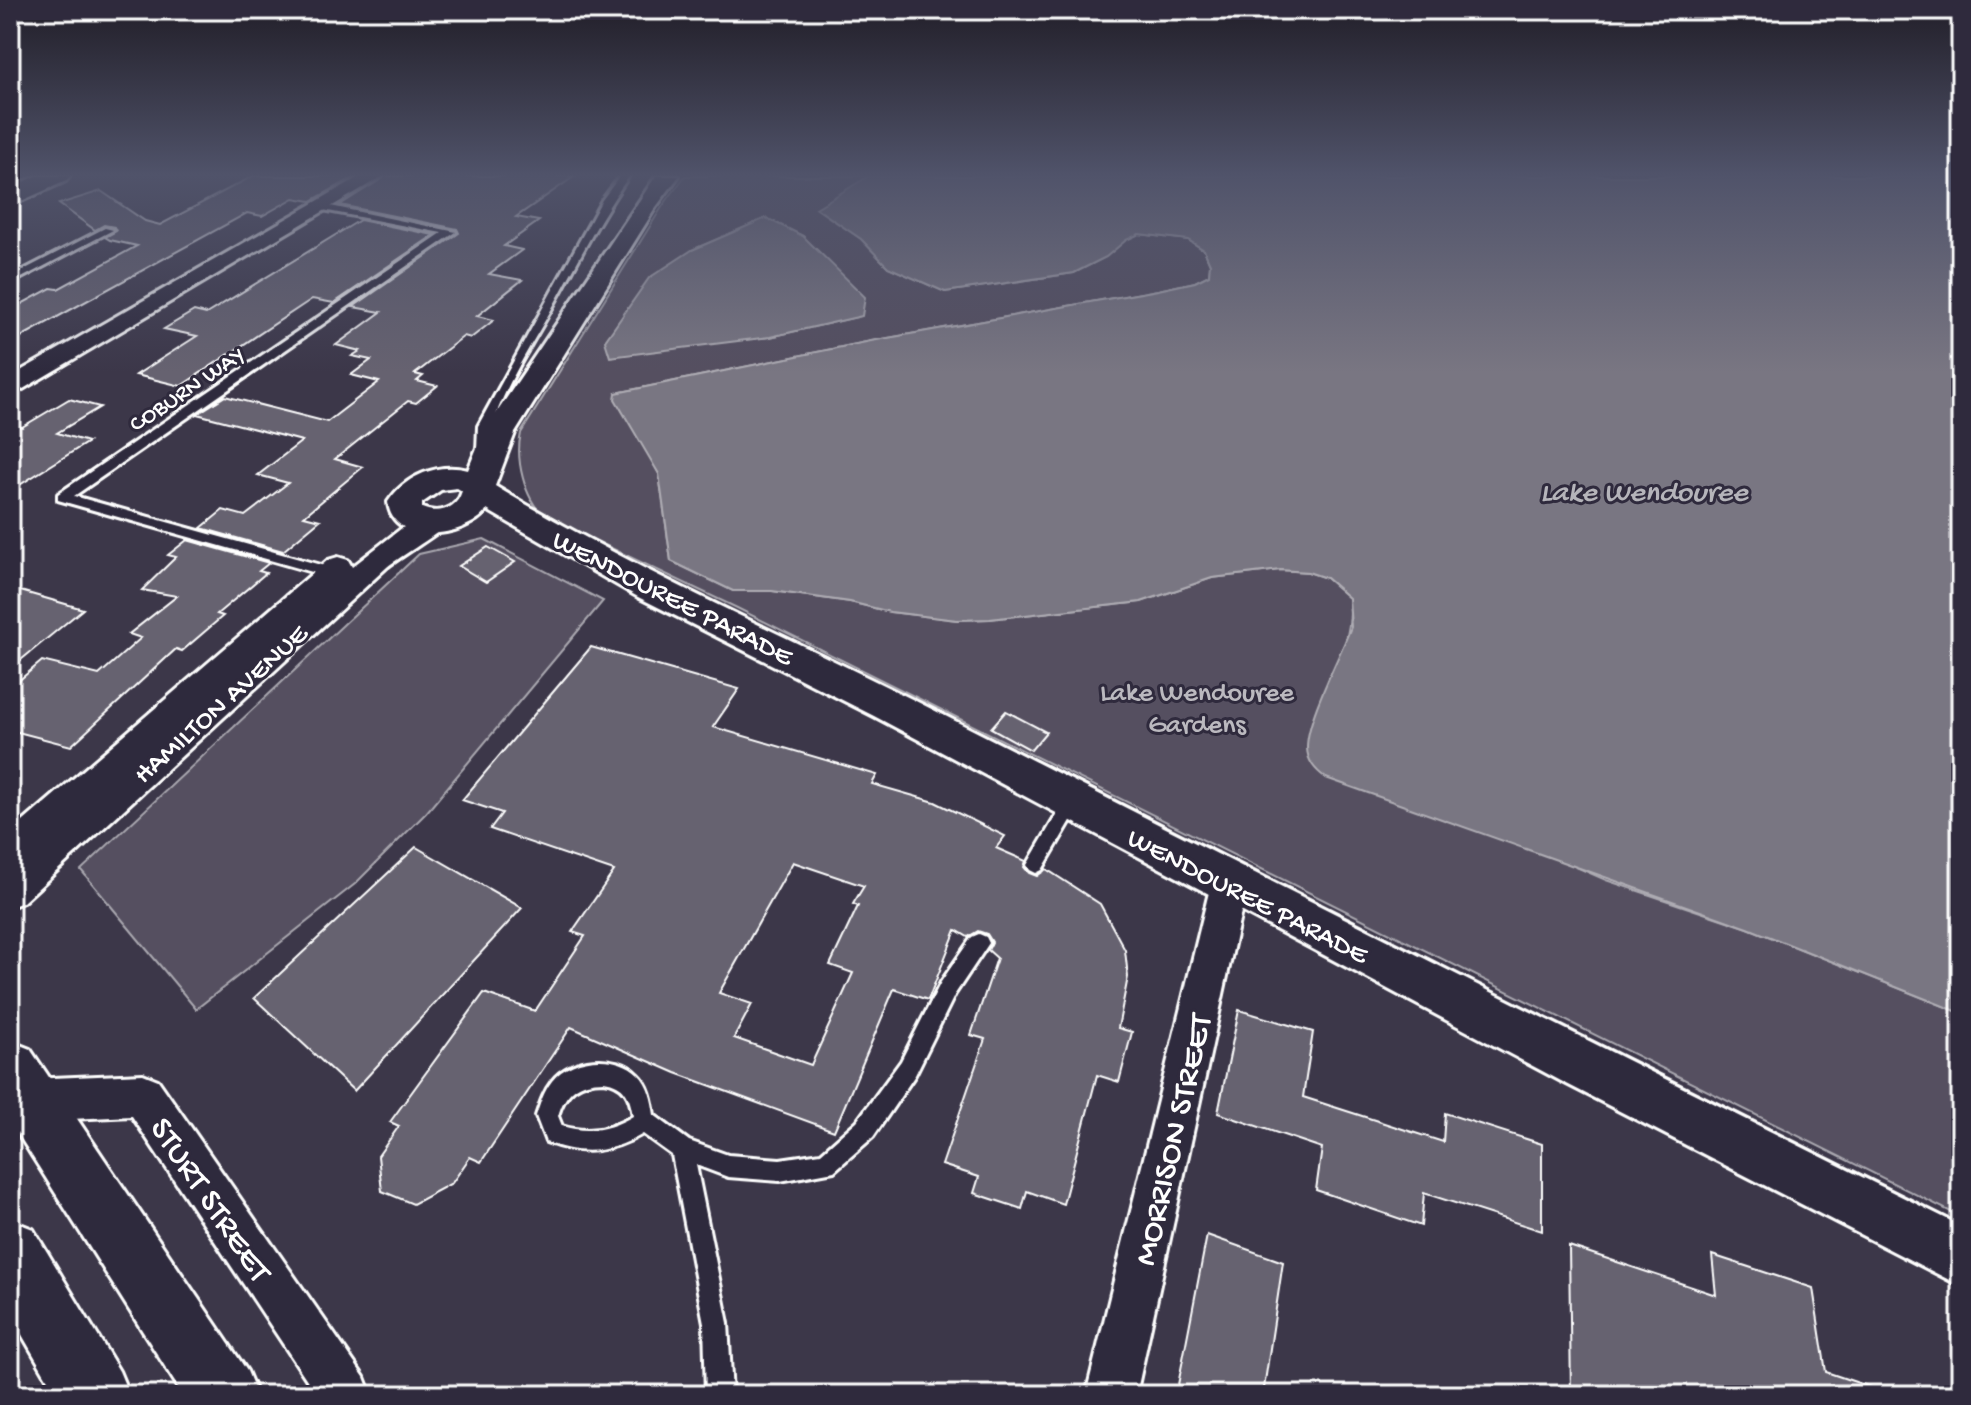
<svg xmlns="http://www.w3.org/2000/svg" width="1971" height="1405" font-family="'Gochi Hand',sans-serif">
<rect width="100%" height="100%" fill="#3c3749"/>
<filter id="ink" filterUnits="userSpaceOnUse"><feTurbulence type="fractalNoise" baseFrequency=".0125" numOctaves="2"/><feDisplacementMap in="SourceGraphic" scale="16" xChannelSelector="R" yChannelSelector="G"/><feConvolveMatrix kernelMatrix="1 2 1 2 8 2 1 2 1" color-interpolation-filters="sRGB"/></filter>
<g filter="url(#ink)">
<!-- green -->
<g fill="#555060" stroke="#aaa8b0" stroke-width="2" fill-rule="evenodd">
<path d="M685 176H869L817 209 861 239 888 267 945 292 1074 273 1106 257 1126 240 1139 234 1188 240 1204 250 1210 264 1209 275 1195 282 1158 290 871 341 616 393 659 474 671 561 733 591H772L850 602 890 612 957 620 990 619 1141 602 1212 578 1280 570 1308 572 1326 578 1349 598C1357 651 1314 696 1307 749L1606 880 1748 928 1961 1013V1217L737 608 544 516C524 498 515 459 521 433L662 207ZM766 218 803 236 831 266 861 316 770 337 692 345V250Z"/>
<polygon points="484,539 603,601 426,813 355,884 196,1009 81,870 419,554"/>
</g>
<!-- water -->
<g fill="#797682" stroke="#afadb4" stroke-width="2">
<path d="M869 176H1961V1013L1748 928 1326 778C1315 770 1307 761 1307 747 1307 718 1340 656 1351 627L1349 598 1326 578 1308 572 1280 570 1212 578 1141 602 990 619 957 620 890 612 850 602 772 591H733L671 561 659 474 615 399 616 393 871 341 1158 290 1195 282 1209 275 1210 264 1204 250 1188 240 1139 234 1126 240 1106 257 1074 273 945 292 888 267 861 239 816 208Z"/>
<polygon points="766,218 803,236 865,297 862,316 770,337 610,357 605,341 649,278 692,250"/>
</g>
<!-- building -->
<g fill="#666270" stroke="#fff" stroke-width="2" fill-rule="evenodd">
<polygon points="253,176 356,176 311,201 294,198 262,216 247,213 10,343 10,310 51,288 58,289 137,246 110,240 105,237 116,231 114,227 104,225 95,230 59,204 101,191 145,221 160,225"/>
<polygon points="386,176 575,176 516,217 539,221 504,246 522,250 489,274 522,280 477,316 494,320 471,338 464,336 415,374 423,376 417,381 437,386 416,403 408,401 335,459 363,467 304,516 320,520 283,551 201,528 223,510 245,516 288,483 258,475 302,441 197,414 225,396 327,422 379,382 351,375 371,360 352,356 360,351 336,345 381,312 353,307 459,233 457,229 340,205"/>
<polygon points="360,220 434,235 334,303 312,299 181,386 136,375 197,336 164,329 194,311 206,314"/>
<polygon points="69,399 100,407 57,433 88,442 10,491 10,424 22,427"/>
<polygon points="187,540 269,563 259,571 266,573 217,614 223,616 182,651 176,649 71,746 10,730 10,688 42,661 99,675 141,638 129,634 177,596 142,590 176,557 168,555"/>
<polygon points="488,547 515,562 486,582 459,566"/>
<polygon points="10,588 83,609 10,669"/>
<path d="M591 647 739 689 713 727 877 775 872 784 935 802 1005 836 996 848 1026 861 1024 867 1029 873 1037 876 1046 869 1100 904 1125 950 1128 977 1118 1028 1132 1032 1119 1082 1097 1075 1063 1204 1027 1191 1022 1209 974 1193 979 1177 942 1165 985 1039 971 1035 997 958 988 950 992 942 987 934 978 931 968 937 956 930 928 1000 894 989 834 1131 676 1073 571 1027 481 1162 470 1157 452 1183 413 1204 382 1191 378 1156 399 1126 390 1122 484 993 535 1011 585 936 572 932 614 871 490 829 502 813 462 800ZM793 862 864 886 853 904 858 906 830 965 853 973 811 1065 734 1038 752 1004 719 993Z"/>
<polygon points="1006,711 1046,732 1031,750 991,728"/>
<polygon points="416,847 522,908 354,1091 254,998"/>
<polygon points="1239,1010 1313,1032 1303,1097 1443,1142 1445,1113 1542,1144 1542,1231 1424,1193 1421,1226 1316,1190 1322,1148 1218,1113"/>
<polygon points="1207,1235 1283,1262 1263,1395 1191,1395 1177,1390"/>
<polygon points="1569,1246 1716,1295 1712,1255 1813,1288 1826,1372 1882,1391 1881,1395 1571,1395"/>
</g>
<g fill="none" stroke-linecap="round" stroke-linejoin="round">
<defs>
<g id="service">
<path d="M620 176H629C599 218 576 265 551 310 528 351 493 403 487 449L485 452H477L478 426 602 200Z"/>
<polygon points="321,204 456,232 74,496 335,569 337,572 335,575 330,577 58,500 58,494 442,233 318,209 318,205"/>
<polygon points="105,228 113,230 10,284 10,277"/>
<polygon points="10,369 30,376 32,378 26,382 10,377"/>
<polygon points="1073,795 1079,797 1082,802 1079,807 1042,870 1036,873 1030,870 1027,865 1030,860 1067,797"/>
<path d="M979 934 986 937 989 943 955 994 915 1075 873 1137 834 1171 780 1181 728 1177 696 1165 728 1323 732 1395H706L704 1323 672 1155 643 1134C610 1153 582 1156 546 1142L536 1116C540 1104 544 1091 552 1081 570 1057 616 1052 638 1074 649 1084 652 1101 654 1115L689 1141 728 1155 780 1159 821 1153 857 1121 901 1061 941 982 972 937ZM604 1081C625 1084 630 1096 633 1116 610 1130 587 1134 562 1126L558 1116C565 1092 578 1081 604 1081Z"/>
</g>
<g id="minor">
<polygon points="361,176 383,176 18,392 10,394 10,377"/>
<path d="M435 514 445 517 449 523C444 530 398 558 387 567L23 902 10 907V833L328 560 338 557 348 560 352 567 402 528Z"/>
<polygon points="1229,868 1242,873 1247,884 1136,1395 1086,1395 1211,884 1216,873"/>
<polygon points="143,1074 158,1080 364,1377 371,1395 317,1395 132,1116 30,1121 15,1115 10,1097 15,1085 30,1079"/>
</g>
<path id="tertiary" d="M656 176H679L656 207 515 433 495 486C646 577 808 645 965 726 1296 895 1628 1061 1961 1226V1286L1561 1081 874 716 638 597 487 510C466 538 392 547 388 502 405 476 438 462 468 470L483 433ZM457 488 462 491C457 509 439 515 422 508V503L441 490Z"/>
<g id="secondary">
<polygon points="37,176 70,176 66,181 10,206 10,188"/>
<polygon points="10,1041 30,1049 247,1371 257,1395 183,1395 10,1121"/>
<polygon points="10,1220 33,1229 119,1371 129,1395 57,1395 10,1314"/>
</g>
</defs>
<!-- service casing -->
<use href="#service" stroke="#fff" stroke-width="6"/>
<!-- minor casing -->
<use href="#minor" stroke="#fff" stroke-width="6"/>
<!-- tertiary casing -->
<use href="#tertiary" stroke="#fff" stroke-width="6"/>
<!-- secondary casing -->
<use href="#secondary" stroke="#fff" stroke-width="6"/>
<!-- service -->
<use href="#service" fill="#2f2a3d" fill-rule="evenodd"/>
<!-- minor -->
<use href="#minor" fill="#2f2a3d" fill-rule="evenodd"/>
<!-- tertiary -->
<use href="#tertiary" fill="#2f2a3d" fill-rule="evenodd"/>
<!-- secondary -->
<use href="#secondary" fill="#2f2a3d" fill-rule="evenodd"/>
</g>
</g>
<!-- sky -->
<linearGradient id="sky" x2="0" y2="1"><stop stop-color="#211e28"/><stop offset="0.47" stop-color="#50536a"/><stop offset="1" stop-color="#50536a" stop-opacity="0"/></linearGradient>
<rect width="1971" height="372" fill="url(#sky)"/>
<g text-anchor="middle" stroke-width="6" stroke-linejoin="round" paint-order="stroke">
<!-- far-street labels -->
<g font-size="24" fill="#fff" stroke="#2f2a3d">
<text transform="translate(186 388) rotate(-34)" y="8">COBURN WAY</text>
</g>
<!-- street labels -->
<g font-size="28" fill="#fff" stroke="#2f2a3d">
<text transform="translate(674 596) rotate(27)" y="10">WENDOUREE PARADE</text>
<text transform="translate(219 702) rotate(-42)" y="10">HAMILTON AVENUE</text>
<text transform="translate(1249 894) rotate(27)" y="10">WENDOUREE PARADE</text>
</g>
<!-- park labels -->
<g font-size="28" fill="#bbb9bf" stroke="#2f2a3d">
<text x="1197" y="700">Lake Wendouree<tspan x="1197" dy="32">Gardens</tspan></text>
</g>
<!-- water labels -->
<g font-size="30" font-style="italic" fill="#b5b4ba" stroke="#2f2a3d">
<text x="1644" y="500">Lake Wendouree</text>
</g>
<!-- near-street labels -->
<g font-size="34" fill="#fff" stroke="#2f2a3d">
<text transform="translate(1170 1139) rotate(-77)" y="12">MORRISON STREET</text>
<text transform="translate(213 1198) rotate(56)" y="12">STURT STREET</text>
</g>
</g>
<!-- margin -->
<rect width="1971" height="1405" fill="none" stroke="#2f2a3d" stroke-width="40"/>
<rect x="20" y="20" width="1931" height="1365" fill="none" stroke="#fff" stroke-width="3" filter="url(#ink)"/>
</svg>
